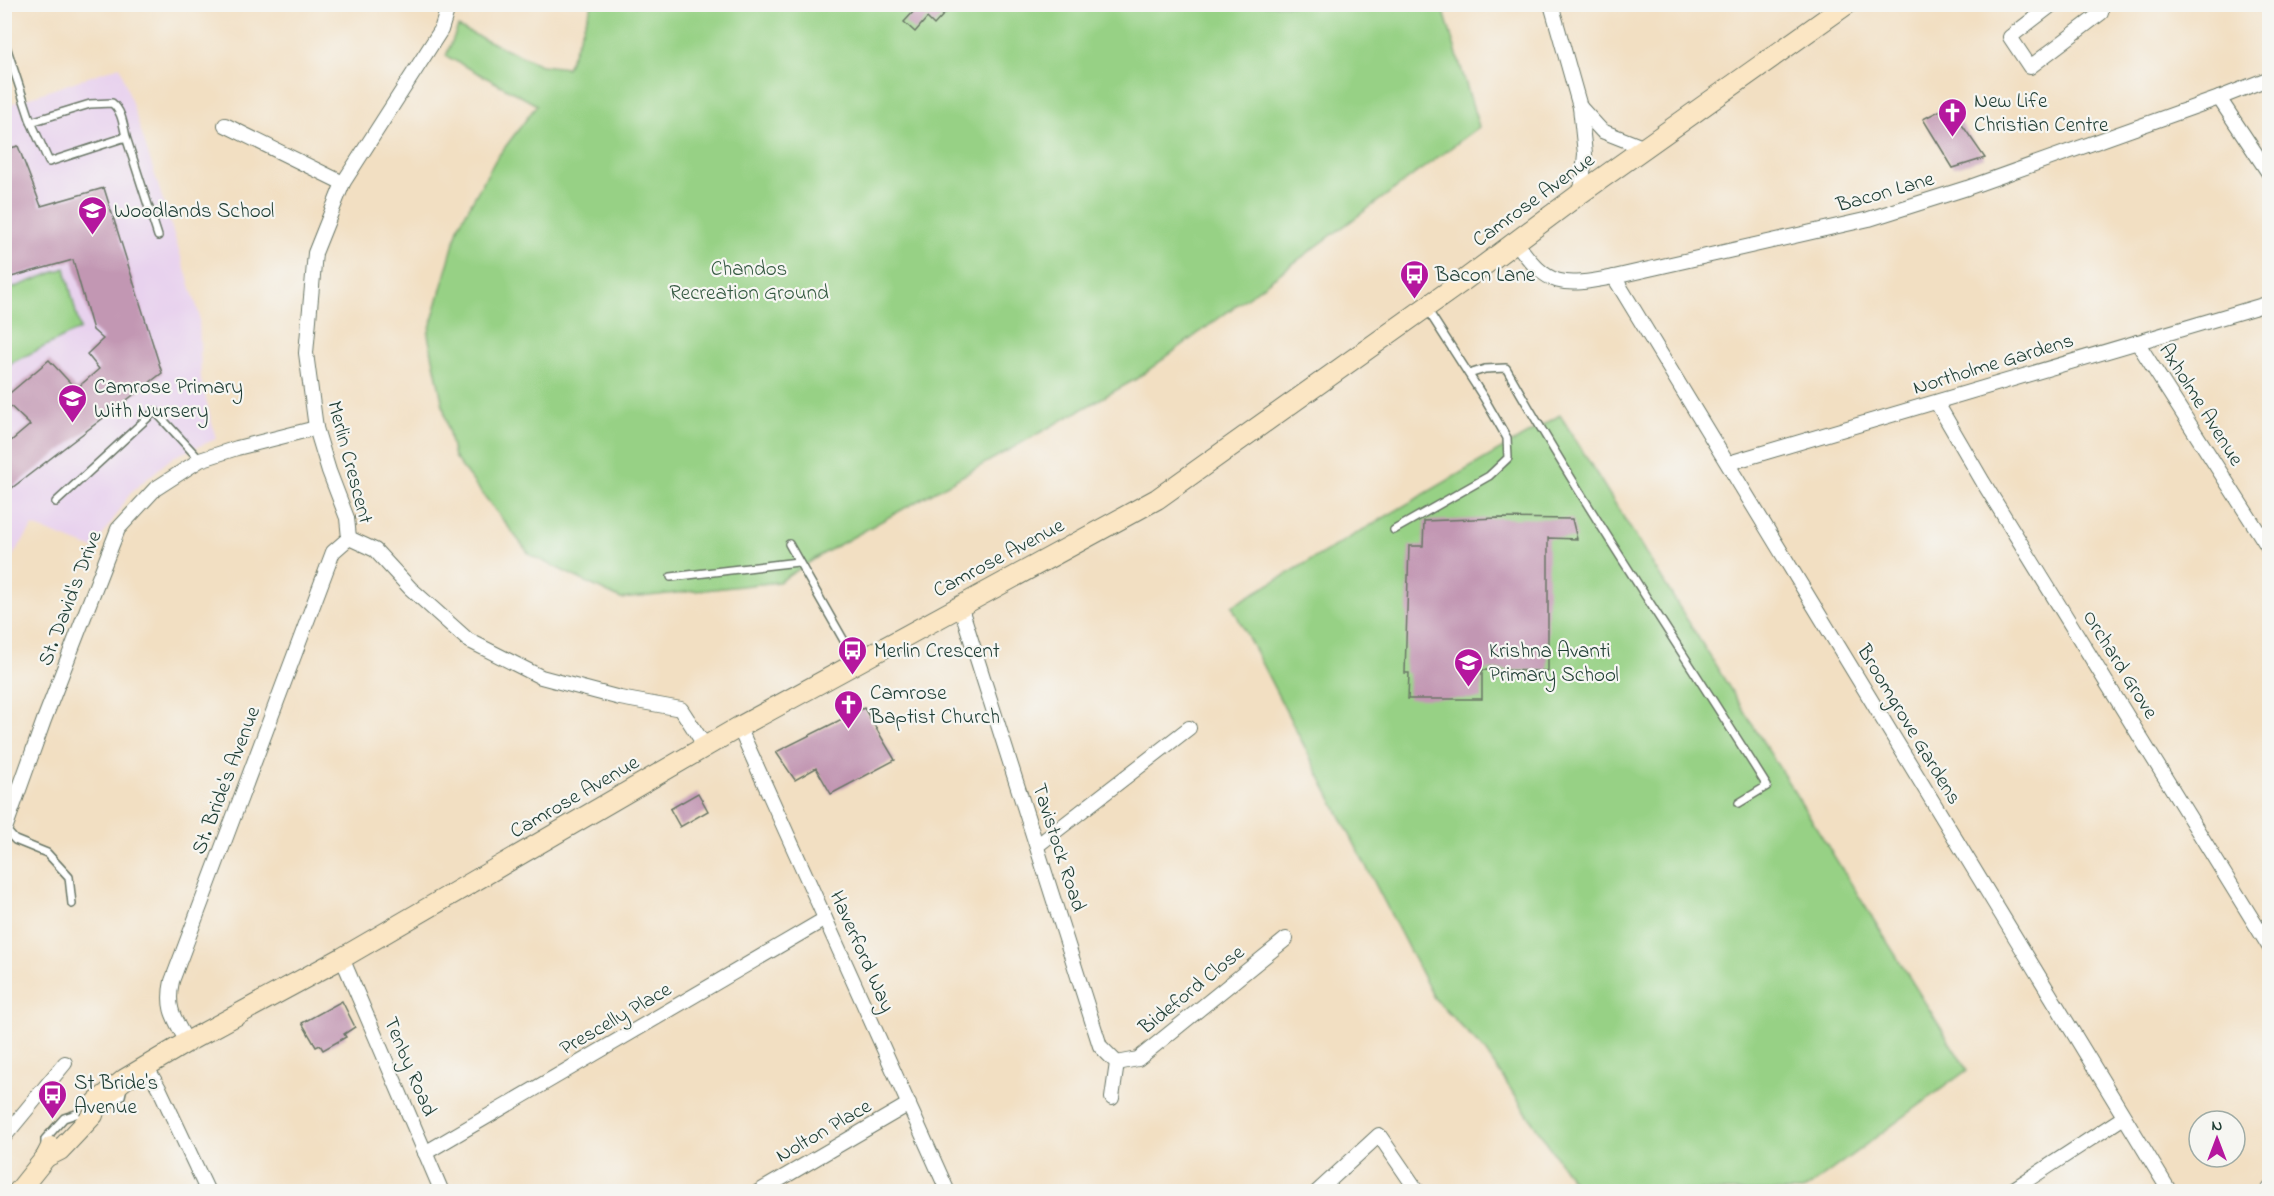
<svg xmlns="http://www.w3.org/2000/svg" width="2274" height="1196" font-family="'Indie Flower',sans-serif">
<rect width="100%" height="100%" fill="#f6f6f2"/>
<filter id="ink" filterUnits="userSpaceOnUse"><feTurbulence type="fractalNoise" baseFrequency=".0167" numOctaves="2"/><feDisplacementMap in="SourceGraphic" scale="12" xChannelSelector="R" yChannelSelector="G"/><feConvolveMatrix kernelMatrix="1 2 1 2 8 2 1 2 1" color-interpolation-filters="sRGB"/></filter>
<filter id="wash" filterUnits="userSpaceOnUse"><feTurbulence type="fractalNoise" baseFrequency=".008" numOctaves="4" result="noise"/><feDisplacementMap in="SourceGraphic" scale="24" xChannelSelector="R" yChannelSelector="G"/><feGaussianBlur stdDeviation="1.35" result="paint"/><feColorMatrix in="noise" values="0 0 0 0 0 0 0 0 0 0 0 0 0 0 0 0 0 1.4 0 .05"/><feComposite in="paint" operator="in"/></filter>
<g filter="url(#wash)">
<rect width="100%" height="100%" fill="#f2dfc2"/>
<!-- built -->
<polygon fill="#e8d2ee" points="120,66 199,313 201,380 216,439 173,457 131,492 94,549 33,526 5,567 5,106"/>
<!-- green -->
<g fill="#97d185" stroke="#5b875c" stroke-width="1.5">
<polygon points="592,5 1442,5 1479,127 1136,379 819,556 779,582 621,599 530,555 454,457 428,335 459,225 496,159 537,105 446,56 458,27 541,65 567,68"/>
<polygon points="65,268 80,329 5,366 5,291"/>
<polygon points="1560,415 1967,1070 1803,1191 1579,1191 1485,1051 1434,998 1232,606"/>
</g>
<g id="blocks">
<!-- building -->
<g fill="#c297b3">
<polygon points="912,4 940,4 947,11 934,25 927,18 915,32 904,22 916,9"/>
<polygon points="1949,106 1985,158 1953,168 1923,119"/>
<polygon points="18,146 41,206 104,188 162,373 4,494 4,447 30,425 4,400 4,398 49,360 76,389 99,369 87,354 103,339 93,330 73,260 4,279 4,150"/>
<polygon points="1498,518 1572,519 1577,539 1548,538 1548,671 1482,670 1482,699 1408,699 1409,673 1405,673 1409,546 1423,546 1424,521"/>
<polygon points="864,708 895,760 831,794 816,768 795,780 776,752"/>
<polygon points="698,793 708,811 680,827 670,809"/>
<polygon points="342,1001 355,1027 344,1034 346,1037 323,1050 320,1045 316,1047 302,1023"/>
</g>
</g>
</g>
<g filter="url(#ink)">
<use href="#blocks" fill-opacity="0" stroke="#697666" stroke-width="1.5"/>
<g fill="none" stroke-linecap="round" stroke-linejoin="round">
<defs>
<g id="lane">
<polyline points="4,40 31,122 49,162 126,137 158,236"/>
<path d="M31 122 90 104 112 103C122 111 123 124 126 137"/>
<path d="M1469 374 1485 369 1506 368C1587 511 1680 647 1767 786L1739 803"/>
<polyline points="56,502 155,411 200,460"/>
<polyline points="1394,530 1489,476 1508,458 1507,438 1484,398 1427,309"/>
<polyline points="789,544 855,660"/>
<polyline points="671,577 798,562"/>
<polyline points="5,829 15,840 47,853 69,877 72,904"/>
<polyline points="103,1109 121,1096 123,1087"/>
<polyline points="45,1148 45,1139 64,1118 76,1114"/>
</g>
<g id="street">
<polyline points="1551,4 1580,107 1585,154 1581,193"/>
<polyline points="2053,4 2010,37 2030,67 2101,13 2095,4"/>
<polyline points="2219,98 2270,175"/>
<polyline points="1580,107 1602,131 1645,148"/>
<polyline points="225,125 343,183"/>
<path d="M1516 242C1548 288 1562 287 1614 277L1869 219 1967 188 2219 98 2270 78"/>
<polyline points="1614,277 2170,1192"/>
<polyline points="2137,342 2270,550"/>
<polyline points="1937,403 1983,482 2270,948"/>
<polyline points="1729,463 2270,303"/>
<polyline points="349,538 347,518 329,471 316,428 306,353 315,253 343,183 441,30 449,4"/>
<polyline points="349,538 375,550 410,588 468,640 541,677 620,698 681,709 705,746"/>
<polyline points="960,605 1100,1046 1117,1063 1112,1098"/>
<polyline points="739,727 948,1192"/>
<polyline points="5,829 44,720 118,529 155,489 200,460 237,448 316,428"/>
<polyline points="1038,845 1189,728"/>
<polyline points="342,958 442,1192"/>
<path d="M187 1042C174 1018 166 1009 172 981L333 552 349 538"/>
<polyline points="1117,1063 1138,1059 1286,939"/>
<polyline points="146,1066 160,1090 208,1192"/>
<polyline points="4,1137 65,1063"/>
<polyline points="425,1153 825,919"/>
<polyline points="4,1190 6,1192"/>
<polyline points="758,1192 909,1104"/>
<polyline points="1317,1192 1379,1135 1418,1192"/>
<polyline points="2009,1192 2124,1117"/>
<polyline points="2267,1192 2270,1188"/>
</g>
<g id="secondary">
<polyline points="46,1157 60,1150 93,1115 97,1102 125,1079 187,1042 342,958 739,727 1157,499 1463,281 1581,193 1847,4"/>
<polyline points="18,1192 46,1157 51,1147"/>
</g>
</defs>
<!-- lane casing -->
<use href="#lane" stroke="#697666" stroke-width="10"/>
<!-- street casing -->
<use href="#street" stroke="#697666" stroke-width="16"/>
<!-- secondary casing -->
<use href="#secondary" stroke="#697666" stroke-width="22"/>
<!-- lane -->
<use href="#lane" stroke="#fff" stroke-width="7"/>
<!-- street -->
<use href="#street" stroke="#fff" stroke-width="14"/>
<!-- secondary -->
<use href="#secondary" stroke="#fbe6c4" stroke-width="20"/>
</g>
</g>
<!-- icons -->
<defs>
<symbol id="church-pin" viewBox="-11 -11 22 30"><path d="M0 17L-7.5 6A9.5 9.5 0 1 1 7.5 6Z" fill="#b5179e" stroke="#f6f6f2"/><path d="M-1.2-6h2.4v3.5h3.3v2.4h-3.3V6h-2.4V-.1h-3.3v-2.4h3.3Z" fill="#fff"/></symbol>
<symbol id="school-pin" viewBox="-11 -11 22 30"><path d="M0 17L-7.5 6A9.5 9.5 0 1 1 7.5 6Z" fill="#b5179e" stroke="#f6f6f2"/><path d="M0-5L7-2L0 1L-7-2ZM-4 1L0 2.5L4 1V4Q0 6-4 4Z" fill="#fff"/></symbol>
<symbol id="bus-pin" viewBox="-11 -11 22 30"><path d="M0 17L-7.5 6A9.5 9.5 0 1 1 7.5 6Z" fill="#b5179e" stroke="#f6f6f2"/><path d="M-5-6H5V4H4V6H2V4H-2V6H-4V4H-5ZM-3.5-4V0h7V-4ZM-3.5 1.2v1.5H-2V1.2ZM2 1.2v1.5H3.5V1.2Z" fill="#fff"/></symbol>
</defs>
<g fill-rule="evenodd">
<use href="#church-pin" x="1936" y="96" width="33" height="45"/>
<use href="#school-pin" x="76" y="194" width="33" height="45"/>
<use href="#bus-pin" x="1398" y="258" width="33" height="45"/>
<use href="#school-pin" x="56" y="382" width="33" height="45"/>
<use href="#bus-pin" x="836" y="634" width="33" height="45"/>
<use href="#school-pin" x="1452" y="646" width="33" height="45"/>
<use href="#church-pin" x="832" y="688" width="33" height="45"/>
<use href="#bus-pin" x="36" y="1078" width="33" height="45"/>
</g>
<g text-anchor="middle" stroke-width="4.5" stroke-linejoin="round" paint-order="stroke">
<!-- poi labels -->
<g font-size="21" fill="#1f3d34" stroke="#f6f6f2" text-anchor="start">
<text x="1974" y="107">New Life<tspan x="1974" dy="24">Christian Centre</tspan></text>
<text x="114" y="217">Woodlands School</text>
<text x="1435" y="281">Bacon Lane</text>
<text x="94" y="393">Camrose Primary<tspan x="94" dy="24">With Nursery</tspan></text>
<text x="874" y="657">Merlin Crescent</text>
<text x="1489" y="657">Krishna Avanti<tspan x="1489" dy="24">Primary School</tspan></text>
<text x="870" y="699">Camrose<tspan x="870" dy="24">Baptist Church</tspan></text>
<text x="74" y="1089">St Bride's<tspan x="74" dy="24">Avenue</tspan></text>
</g>
<!-- street labels -->
<g font-size="21" fill="#1f3d34" stroke="#f6f6f2">
<text transform="translate(1885 191) rotate(-16)" y="7">Bacon Lane</text>
<text transform="translate(1533 199) rotate(-36)" y="7">Camrose Avenue</text>
<text transform="translate(1993 363) rotate(-17)" y="7">Northolme Gardens</text>
<text transform="translate(2202 404) rotate(58)" y="7">Axholme Avenue</text>
<text transform="translate(351 462) rotate(75)" y="7">Merlin Crescent</text>
<text transform="translate(998 557) rotate(-28)" y="7">Camrose Avenue</text>
<text transform="translate(69 598) rotate(-69)" y="7">St. David's Drive</text>
<text transform="translate(2121 664) rotate(58)" y="7">Orchard Grove</text>
<text transform="translate(1910 724) rotate(59)" y="7">Broomgrove Gardens</text>
<text transform="translate(225 780) rotate(-69)" y="7">St. Bride's Avenue</text>
<text transform="translate(574 796) rotate(-30)" y="7">Camrose Avenue</text>
<text transform="translate(1060 847) rotate(72)" y="7">Tavistock Road</text>
<text transform="translate(863 951) rotate(66)" y="7">Haverford Way</text>
<text transform="translate(1191 989) rotate(-39)" y="7">Bideford Close</text>
<text transform="translate(615 1018) rotate(-30)" y="7">Prescelly Place</text>
<text transform="translate(411 1066) rotate(67)" y="7">Tenby Road</text>
<text transform="translate(823 1130) rotate(-30)" y="7">Nolton Place</text>
</g>
<!-- park labels -->
<g font-size="21" fill="#375b44" stroke="#f6f6f2">
<text x="749" y="275">Chandos<tspan x="749" dy="24">Recreation Ground</tspan></text>
</g>
</g>
<!-- margin -->
<rect width="2274" height="1196" fill="none" stroke="#f6f6f2" stroke-width="24"/>
<!-- north arrow -->
<g transform="translate(2217 1139)"><circle r="28" fill="#f6f6f2" stroke="#a0aca6" stroke-width="1.5"/>
<path d="M0-4.5L10 22L0 15L-10 22Z" fill="#b5179e"/>
<text y="-9" font-size="16" font-weight="bold" text-anchor="middle" fill="#1f3d34">N</text>
</g>
</svg>
